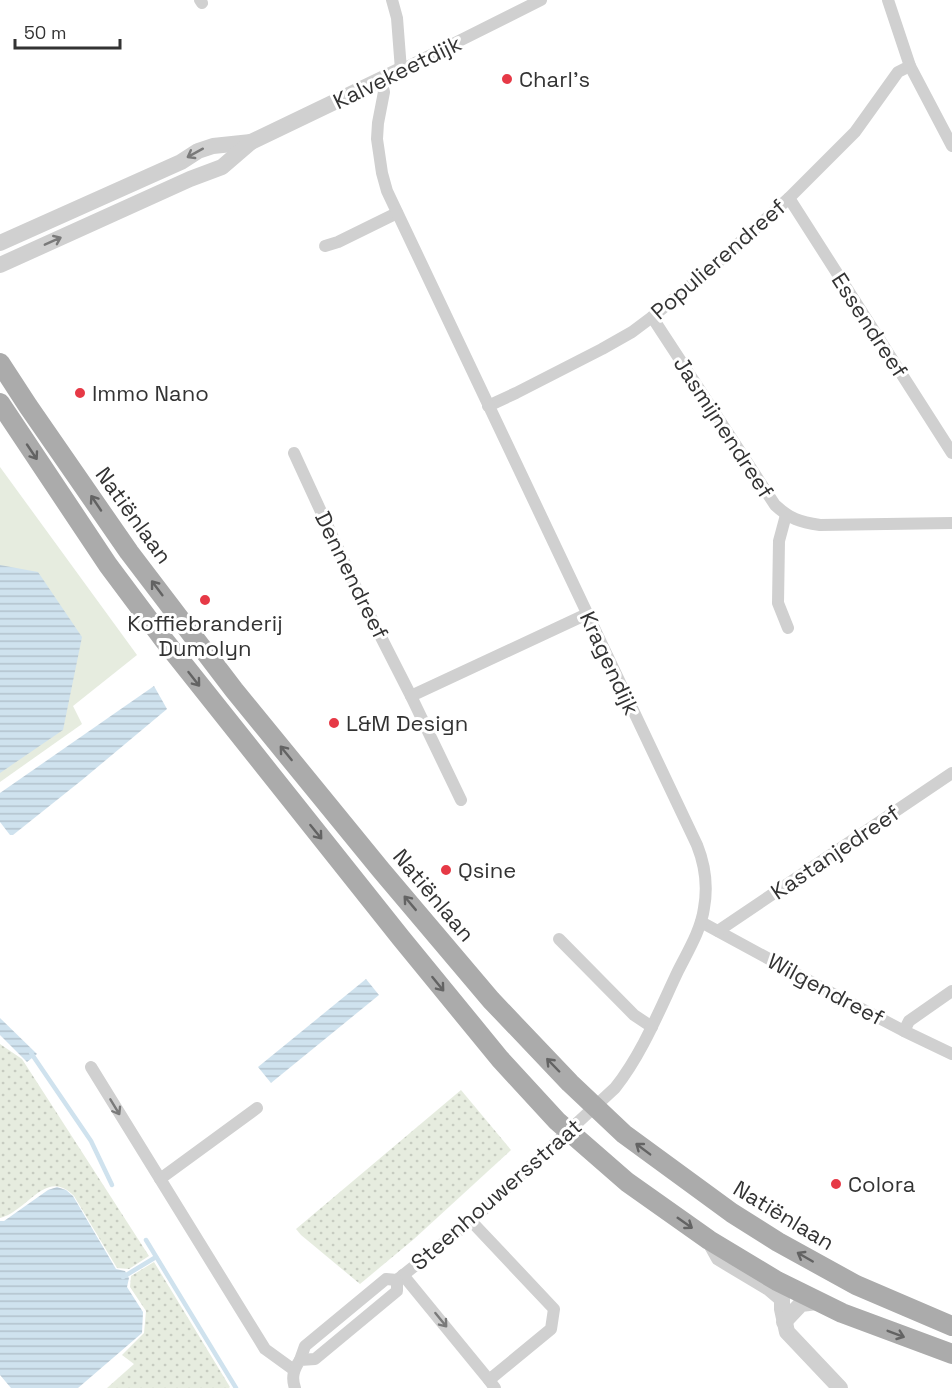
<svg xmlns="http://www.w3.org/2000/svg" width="952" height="1388" font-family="'Space Grotesk',sans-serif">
<defs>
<pattern id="grass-dots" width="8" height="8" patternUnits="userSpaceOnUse" patternTransform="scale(1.5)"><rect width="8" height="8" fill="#e6ecdf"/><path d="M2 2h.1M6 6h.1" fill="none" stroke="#c6cbc0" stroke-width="1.8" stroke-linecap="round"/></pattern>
<pattern id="water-rules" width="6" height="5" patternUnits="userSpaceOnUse" patternTransform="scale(1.5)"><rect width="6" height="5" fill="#cfe2ee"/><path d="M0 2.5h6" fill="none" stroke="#b2c2cd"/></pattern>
</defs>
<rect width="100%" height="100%" fill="#fff"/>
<!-- grass -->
<g fill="url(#grass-dots)">
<path d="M0 1044 22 1059 149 1256 129 1269 117 1268 74 1196C46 1167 28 1211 0 1218Z"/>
<polygon points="461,1090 511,1150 414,1239 360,1284 301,1235 296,1229"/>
<polygon points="154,1262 230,1387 229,1388 107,1388 134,1364 122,1355 144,1333 146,1311 130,1287 131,1276"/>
</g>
<!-- park -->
<polygon fill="#e6ecdf" points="0,467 137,655 73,706 82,724 0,782"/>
<!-- water -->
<g fill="url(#water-rules)">
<polygon points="0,565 38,572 82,637 63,730 0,773"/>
<polygon points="154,686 167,709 82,780 13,835 10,835 0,822 0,793"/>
<polygon points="366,979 379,995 271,1083 258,1067"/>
<polygon points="0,1018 37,1054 27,1062 0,1035"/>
<polygon points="57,1187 66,1190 73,1196 116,1269 125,1271 129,1278 127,1287 143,1312 142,1333 78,1388 11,1388 0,1375 0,1221 4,1221 48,1190"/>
</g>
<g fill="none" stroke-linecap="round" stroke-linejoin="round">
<!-- stream -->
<g stroke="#cfe2ee" stroke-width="4.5">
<polyline points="31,1053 91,1141 112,1185"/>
<polyline points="146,1240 236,1388"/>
<polyline points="123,1277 156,1257"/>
</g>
<!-- minor -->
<g stroke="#d0d0d0" stroke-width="12">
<polyline points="200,0 202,3"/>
<polyline points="392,0 397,18 401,70 541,0"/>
<polyline points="888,0 910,66 952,146"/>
<polyline points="789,198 952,453"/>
<polyline points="325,246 338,242 397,213"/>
<path d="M652 317 775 505C790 519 800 522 820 525L952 523"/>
<polyline points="488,406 516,393 602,349 632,332 652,317 715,265 789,198 855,132 898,72 910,66"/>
<polyline points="294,453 358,592 411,696 461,800"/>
<polyline points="786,515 779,541 778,603 788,628"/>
<polyline points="411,696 587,614"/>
<polyline points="701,922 837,996 904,1031 952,1054"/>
<polyline points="718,931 952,773"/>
<polyline points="559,939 634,1015 652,1027"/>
<polyline points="904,1031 909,1021 952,991"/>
<polyline points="91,1067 265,1349 294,1370"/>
<polyline points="160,1179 257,1108"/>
<polyline points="471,1221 554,1309 551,1329 489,1380 495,1388"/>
<polyline points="403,1275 489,1380"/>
<path d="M300 1360 305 1346 386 1279 397 1280 471 1221 615 1088C642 1054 659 1011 678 971 688 951 701 930 704 908 708 886 705 865 697 845L387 191 382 173 377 139 378 123 384 92 381 80"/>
<path d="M295 1388C291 1377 294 1369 300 1360L315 1359 397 1291V1280"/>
</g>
<!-- tertiary -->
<g stroke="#d0d0d0" stroke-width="16">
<polyline points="0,243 181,162 198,151 213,146 251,142"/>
<polyline points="0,265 190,179 222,167 251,142 401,70"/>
<polyline points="709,1240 719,1258 769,1288 782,1299 782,1309 787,1332 840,1388"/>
<polyline points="784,1322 801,1304 817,1302"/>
</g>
<!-- primary -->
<g stroke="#ababab" stroke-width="20">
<polyline points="0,363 28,406 129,552 234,690 381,870 491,1000 570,1083 624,1134 732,1213 778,1242 856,1285 952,1326"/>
<polyline points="0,403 108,565 164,640 401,938 500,1059 557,1121 627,1182 709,1240 777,1281 842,1313 952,1354"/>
</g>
</g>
<!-- one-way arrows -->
<defs><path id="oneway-shaft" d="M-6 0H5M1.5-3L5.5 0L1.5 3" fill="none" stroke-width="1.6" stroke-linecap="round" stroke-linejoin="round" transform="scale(1.5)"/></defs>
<g stroke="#7a7a7a">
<use href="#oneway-shaft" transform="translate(195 153) rotate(151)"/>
<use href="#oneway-shaft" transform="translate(53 241) rotate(-24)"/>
<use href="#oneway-shaft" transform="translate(115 1107) rotate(59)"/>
<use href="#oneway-shaft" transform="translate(441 1320) rotate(51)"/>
</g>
<g stroke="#636363">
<use href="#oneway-shaft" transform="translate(32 452) rotate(56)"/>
<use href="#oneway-shaft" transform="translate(96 503) rotate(-124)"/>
<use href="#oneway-shaft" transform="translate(157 588) rotate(-127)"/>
<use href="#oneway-shaft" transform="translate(194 679) rotate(52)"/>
<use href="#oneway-shaft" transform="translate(286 753) rotate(-129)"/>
<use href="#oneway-shaft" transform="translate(316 832) rotate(51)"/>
<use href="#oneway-shaft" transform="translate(410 903) rotate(-130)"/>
<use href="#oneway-shaft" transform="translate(438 984) rotate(51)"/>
<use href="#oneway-shaft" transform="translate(553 1065) rotate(-134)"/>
<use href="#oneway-shaft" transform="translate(643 1149) rotate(-143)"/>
<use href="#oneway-shaft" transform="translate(685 1223) rotate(35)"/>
<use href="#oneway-shaft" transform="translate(805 1257) rotate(-150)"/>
<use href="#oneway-shaft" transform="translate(896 1334) rotate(21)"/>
</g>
<!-- markers -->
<g fill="#e63946" stroke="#fff" stroke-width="2">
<circle cx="507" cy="79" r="6"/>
<circle cx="80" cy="393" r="6"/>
<circle cx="205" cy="600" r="6"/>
<circle cx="334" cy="723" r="6"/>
<circle cx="446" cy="870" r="6"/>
<circle cx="836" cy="1184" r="6"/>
</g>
<g text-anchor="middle" stroke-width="6" stroke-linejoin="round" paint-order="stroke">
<!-- street labels -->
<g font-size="22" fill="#333" stroke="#fff">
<text transform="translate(397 72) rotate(-26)" y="8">Kalvekeetdijk</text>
<text transform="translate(718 259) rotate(-41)" y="8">Populierendreef</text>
<text transform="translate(870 325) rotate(57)" y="8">Essendreef</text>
<text transform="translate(724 427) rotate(57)" y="8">Jasmijnendreef</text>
<text transform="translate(134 515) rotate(54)" y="8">Natiënlaan</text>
<text transform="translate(352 575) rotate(64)" y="8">Dennendreef</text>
<text transform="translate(610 663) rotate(65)" y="8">Kragendijk</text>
<text transform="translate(835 852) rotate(-34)" y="8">Kastanjedreef</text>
<text transform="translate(434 895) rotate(50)" y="8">Natiënlaan</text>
<text transform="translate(826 989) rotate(28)" y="8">Wilgendreef</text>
<text transform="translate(496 1194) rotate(-41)" y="8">Steenhouwersstraat</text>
<text transform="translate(784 1215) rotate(31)" y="8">Natiënlaan</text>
</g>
<!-- poi labels -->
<g font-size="22" fill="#333" stroke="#fff" text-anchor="start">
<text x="519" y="87">Charl's</text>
<text x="92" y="401">Immo Nano</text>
<text x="205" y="631" text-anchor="middle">Koffiebranderij<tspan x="205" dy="25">Dumolyn</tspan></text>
<text x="346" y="731">L&amp;M Design</text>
<text x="458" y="878">Qsine</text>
<text x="848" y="1192">Colora</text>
</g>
</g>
<!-- scale -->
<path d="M15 39v9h105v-9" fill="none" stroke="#333333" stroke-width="3"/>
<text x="24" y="39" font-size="18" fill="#333333" stroke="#ffffff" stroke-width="4.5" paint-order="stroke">50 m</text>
</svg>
